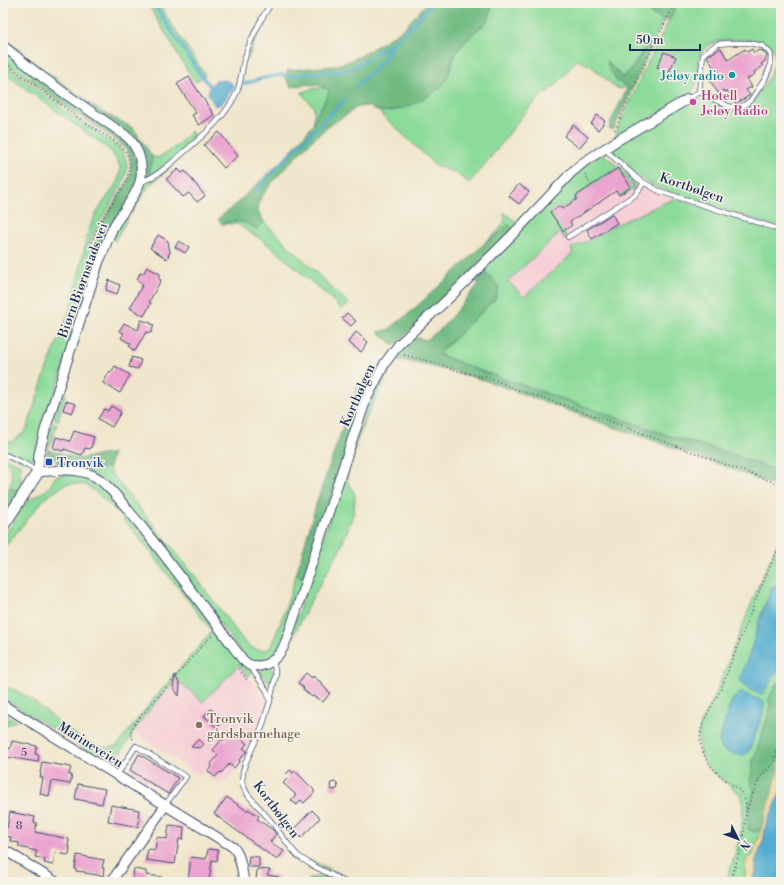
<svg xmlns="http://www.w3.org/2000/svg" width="784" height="885" font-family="'Libre Bodoni',serif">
<rect width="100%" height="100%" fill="#f7f3e8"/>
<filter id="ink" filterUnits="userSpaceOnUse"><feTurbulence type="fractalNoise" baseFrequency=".025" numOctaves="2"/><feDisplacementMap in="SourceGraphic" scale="8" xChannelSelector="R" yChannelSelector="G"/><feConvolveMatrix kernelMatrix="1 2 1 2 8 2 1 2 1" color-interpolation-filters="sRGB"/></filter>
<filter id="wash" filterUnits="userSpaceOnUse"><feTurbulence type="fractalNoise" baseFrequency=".012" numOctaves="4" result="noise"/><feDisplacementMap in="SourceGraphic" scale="16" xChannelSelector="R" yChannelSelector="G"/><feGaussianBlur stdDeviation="0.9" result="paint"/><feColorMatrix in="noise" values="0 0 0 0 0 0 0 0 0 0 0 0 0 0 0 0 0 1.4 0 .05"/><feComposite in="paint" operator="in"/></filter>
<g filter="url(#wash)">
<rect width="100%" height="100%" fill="#f0e6cb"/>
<!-- built -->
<g fill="#f6cfd6">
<polygon points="606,156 640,183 653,191 671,197 673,199 611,227 592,239 571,248 573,253 524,297 508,281 494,257"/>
<polygon points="239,665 266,701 266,707 263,718 251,747 245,759 235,769 236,771 228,780 215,782 204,772 197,774 133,732 143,718 176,679"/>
</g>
<!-- green -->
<g fill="#8cdb9a" stroke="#54857c" fill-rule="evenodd">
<polygon points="147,3 158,3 205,75 195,82 180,59 174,47"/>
<polygon points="273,3 274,3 265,20 248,58 246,59 256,35"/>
<path d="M490 3H645L650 13 663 20 654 40 649 42 646 45 631 70 622 77 608 62C610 75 618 79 628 87L620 89 615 87 591 66 577 60 554 87 542 95 521 117 499 147 469 183 454 172 434 165 428 158 378 111 397 110 448 76 456 53 474 32 483 26 492 9Z"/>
<path d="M678 3H781V228L661 189C643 181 626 168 613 153L612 148 692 100C697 99 702 99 708 100 725 105 735 121 752 103 760 92 775 71 775 57 774 39 753 40 740 40 728 40 715 39 705 48 695 58 701 71 697 83 695 89 691 93 686 98L620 135H616L618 128 644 70Z"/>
<polygon points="3,50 35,75 30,80 3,60"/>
<polygon points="33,62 88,102 86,105 31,65"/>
<path d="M3 63 71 115 118 147C139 167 117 192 106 211 101 218 98 225 94 233 92 238 90 242 89 247L100 254 35 455 33 458 25 462 3 451V444C14 441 21 437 27 428L45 374 71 307 85 247C86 231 95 215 104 201 111 192 121 180 120 168 119 162 114 156 111 151L6 74 3 73Z"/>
<polygon points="325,88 330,91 314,120 314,107 301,93 311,89"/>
<path d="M191 131 196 139 162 168 149 177 152 156 157 158C170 152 182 142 191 131Z"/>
<polygon points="602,154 606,156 632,178 634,186 633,189 621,197 619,195 631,187 618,168 576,196 577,199 562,209 560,206 551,212 565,233 566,237 564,239 561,232 508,281 524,297 573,253 571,248 592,239 611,227 673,199 692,203 781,231 781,472 722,451 673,437 618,418 481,371 438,354 495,298 480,270 578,169"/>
<polygon points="174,165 149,186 131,214 129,212 129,209 142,188 149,181 155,179 170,167"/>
<path d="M503 212 518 223 513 231 509 225 500 233 485 242C491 237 505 227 505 219 505 217 504 214 503 212Z"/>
<polygon points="122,218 128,218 115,241 111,239"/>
<polygon points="230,221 244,222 257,229 264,222 349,304 341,310 336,303 274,249 258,237 250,233 238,224 222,224"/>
<polygon points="390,360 394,363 374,401 364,423 353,453 347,471 347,481 353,490 355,496 354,511 351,521 340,549 310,602 293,637 291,635 369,400"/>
<polygon points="65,392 66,392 58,421 54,418 58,404 62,398"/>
<polygon points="53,423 57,425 47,454 47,452 49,444 48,440 49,434 52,424"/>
<path d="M3 457 21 465 20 476 22 486 20 491 9 488C14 478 13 466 3 461Z"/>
<path d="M109 467 110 472 191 571 246 644C253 649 265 654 271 646 274 643 275 638 276 634 284 615 290 595 296 575L303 577 293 612 277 653 262 662 255 663 247 659 150 533 86 470Z"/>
<path d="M70 472 93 478 116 501 251 672 248 677 239 665 203 702 176 679 143 718 133 732 132 735 111 767 77 744 3 698V686C14 689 24 694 33 701 53 715 90 756 117 746L152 701 212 631 136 534 114 509 96 492 86 485 71 483 65 484 57 490 44 499 3 549V538L25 504 31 499 45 491 50 486 55 477Z"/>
<path d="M781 535V585H776L766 602 759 620 752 648 746 686 761 695 778 670 781 658V682L777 683 770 701 769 713 753 762 752 776 750 780 754 790 749 809 748 829 754 832 761 829 753 855 749 857 745 869V875L744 882H726C735 854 747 824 741 795L715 774 706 765 700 753 698 735 702 721 715 695 758 587ZM741 693 764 706 763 713 749 751 719 741 730 705 734 698Z"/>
<path d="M268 667C274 669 274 673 273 678L268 681C265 680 261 676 260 672L261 670Z"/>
<path d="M3 713 17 721C10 722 7 725 3 730Z"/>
<polygon points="309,859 356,882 351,882 308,861"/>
<polygon points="327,877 331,878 340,882 308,882 310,878"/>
</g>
<!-- forest -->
<g fill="#71bb82" stroke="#467570">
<path d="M427 3H490C494 23 479 26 468 39 464 43 459 48 456 53 449 65 451 80 437 90 423 100 397 114 379 111 370 109 371 104 359 107 355 108 352 111 349 113 338 120 328 126 319 134 307 145 260 191 258 205 257 211 261 216 264 222L257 229C245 222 237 218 222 224L218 219 235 205 286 157 313 125 314 120 330 91C317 82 306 84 291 87L285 77 288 70 334 66 350 61 364 54 394 35 404 28Z"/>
<polygon points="645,3 678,3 669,20 663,20 650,13"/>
<polygon points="3,37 33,62 31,65 3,42"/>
<polygon points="654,40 613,130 609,128 611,121 628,87 615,80 615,77 609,69 607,61 622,77 631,70 649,42"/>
<path d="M35 75 109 126 131 146 138 167 136 184 100 250 94 248C94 229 118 198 128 181 131 173 132 163 129 154 123 140 81 118 67 108 54 99 42 89 30 80Z"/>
<polygon points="88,102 102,112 133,128 152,156 149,177 145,177 141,151 86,105"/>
<polygon points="509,224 513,231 394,346 378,332 388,330 406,316 446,280 485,243 500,233"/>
<polygon points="480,270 491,277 499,287 495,299 438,354 481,371 618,418 673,437 722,451 781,472 781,488 742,473 669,446 596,421 490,382 453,371 400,360 394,363 390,360 411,336 426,340 442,328 478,285 478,283 474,277"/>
<polygon points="358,384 369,389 303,577 296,575 318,498"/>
<polygon points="49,450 79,459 113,453 109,467 86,470 65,465 56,462 57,460 47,454"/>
<polygon points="9,488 20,491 3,518 3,498"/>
<polygon points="781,682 781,733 778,773 761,829 754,832 748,829 749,809 754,790 750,780 752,776 753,762 769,713 770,706 769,699 777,683"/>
</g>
<!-- sand -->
<path fill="#eeda9e" stroke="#84847e" d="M781 733V789L773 810 771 812 766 824 763 842 756 860V873L751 882H744C746 875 745 867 746 859L753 855 778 773Z"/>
<!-- water -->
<g fill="#52add0" stroke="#366e97">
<path d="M216 80C224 80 232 80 234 88 227 93 225 105 215 106L208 94 210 86Z"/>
<path d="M776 585H781V658L778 670 764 692 761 695C753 691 743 687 740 678 744 668 749 657 752 646 758 626 764 606 772 587Z"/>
<path d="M741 693H744L762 701 764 703 763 713 749 751 745 755C734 754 720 754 719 741L730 705 734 698Z"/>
<polygon points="781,789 781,882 751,882 756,873 756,860 763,842 766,824 771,812 773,810"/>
</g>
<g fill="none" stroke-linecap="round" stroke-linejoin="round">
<!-- stream -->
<g stroke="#52add0" stroke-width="3">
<polyline points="153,3 197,70 210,86"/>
<polyline points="244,84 263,78 281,75 299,75 324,72 338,72 352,68 358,65 393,43 403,35 433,3"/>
<polyline points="356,87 385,58 393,43"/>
<polyline points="255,192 294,150 333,112 345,99"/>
</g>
</g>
<g id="blocks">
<!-- building -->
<g fill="#eba4cf">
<polygon points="721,48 728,60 745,49 747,52 752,49 754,53 759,50 763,51 767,56 765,61 761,64 763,66 754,72 755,74 747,79 752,87 746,90 750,95 736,104 728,91 725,92 723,90 718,93 708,77 716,72 707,56"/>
<polygon points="664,52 676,57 669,72 657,67"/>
<polygon points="189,77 214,115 199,125 192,115 196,113 177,84"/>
<polygon points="597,115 605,121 598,130 591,124"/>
<polygon points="573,125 588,137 579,148 564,136"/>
<polygon points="219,132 238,156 224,168 204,145"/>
<polygon points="618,168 631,187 619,195 616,191 570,222 572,225 563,231 550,212 560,206 562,209 577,199 576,196"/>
<polygon points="178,169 182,173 185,171 205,196 197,202 189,193 183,197 166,179"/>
<polygon points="519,184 529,192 519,204 509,196"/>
<polygon points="612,214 617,223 592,239 587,230"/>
<polygon points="158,235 168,241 170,252 167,259 150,248"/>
<polygon points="179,241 189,247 185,253 175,247"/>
<polygon points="147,267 160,274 158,278 161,280 149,302 151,303 144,316 130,308 143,284 137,280 140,273 143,274"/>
<polygon points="109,280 120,285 117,294 106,290"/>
<polygon points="347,313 356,321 351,326 342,318"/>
<polygon points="141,320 151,323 151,324 154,325 151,333 146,332 135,351 132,350 132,348 129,346 131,344 121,338 124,333 119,331 124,323 138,330"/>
<polygon points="356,332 368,342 361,352 348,342"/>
<polygon points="132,357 141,360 138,369 129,367"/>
<polygon points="115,366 130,375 120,393 103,383 110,371 111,372"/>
<polygon points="66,401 76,404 72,413 63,410"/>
<polygon points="111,406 121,412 112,427 98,419 104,409 108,411"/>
<polygon points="74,431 94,437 91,448 90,448 90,449 85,448 82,455 64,449 63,451 53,448 56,437 70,441"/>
<polygon points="306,673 312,678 313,676 323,684 322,685 330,693 323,702 313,696 312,697 303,689 304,688 298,683"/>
<polygon points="175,675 180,685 179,696 173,687"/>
<polygon points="211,709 224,720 217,728 204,716"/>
<polygon points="233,733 236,735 237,734 247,744 243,748 247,751 239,760 240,761 234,768 229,764 221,773 220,772 215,777 208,771 212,766 211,764 218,755 213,750 222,739 225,742"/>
<polygon points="199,739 204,744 200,748 191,747"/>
<polygon points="12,741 37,746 35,754 39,755 38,762 6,757 8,748 10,749"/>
<polygon points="139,754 178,778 168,794 130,770"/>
<polygon points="42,762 71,767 69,775 72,775 70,784 52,781 49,796 40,794 43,778 40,777 41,774 40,773"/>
<polygon points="290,770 293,773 295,771 314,790 314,793 304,803 301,800 297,805 291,800 296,795 283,783 288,778 285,775"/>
<circle cx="334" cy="786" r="4"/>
<polygon points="78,784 105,789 102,804 75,799"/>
<polygon points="227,797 247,811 248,809 259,816 257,819 273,830 276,834 270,842 284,851 277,860 214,814"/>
<polygon points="111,805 139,810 138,818 140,818 138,827 108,821"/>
<polygon points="312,810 320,818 301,838 293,830"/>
<polygon points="10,812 35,817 34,822 37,823 35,832 69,839 68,847 70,847 69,855 55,853 53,865 44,863 45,859 35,857 37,851 19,847 19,843 10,841 11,837 3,836 3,827 7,828"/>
<polygon points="169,825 184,827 183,839 179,839 175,864 146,860 148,849 155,850 157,837 167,839"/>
<polygon points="208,849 218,850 217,861 212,860 209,882 188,881 191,857 206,859"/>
<polygon points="77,855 104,860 102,868 104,868 103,876 85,873 85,872 76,871 76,869 75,869"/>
<polygon points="249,856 259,857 259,867 248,867"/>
<polygon points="134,869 146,871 146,875 162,877 162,882 132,882"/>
<polygon points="257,869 270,870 267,875 279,877 279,882 256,882"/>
</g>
</g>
</g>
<g filter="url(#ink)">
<use href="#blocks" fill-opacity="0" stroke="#3b4a6e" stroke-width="1"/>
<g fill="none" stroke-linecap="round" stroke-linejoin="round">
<defs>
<g id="service">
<polyline points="688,99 699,92 728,106 737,108 743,106 751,100 765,79 770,67 771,57 770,53 763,46 749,43 728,43 718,44 707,51 703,55 699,92"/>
<polyline points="605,148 611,155 638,179 659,191 781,230"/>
<path d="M140 182C157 177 170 164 183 153 203 135 224 119 236 94 241 84 241 72 244 61 249 41 260 21 271 3"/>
<polyline points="568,237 635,195 644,183"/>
<polyline points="3,454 23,463 38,472"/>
<polyline points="250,666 267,691 270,701 262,727 245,764 243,772 242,781 243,786 248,795 270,820 291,848 298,856 312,865 345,882"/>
<polyline points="270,700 276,675 273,660"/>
<polyline points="117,775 136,746 186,777 165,805"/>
</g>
<g id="minor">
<path d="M3 46 41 76 67 95 125 135C129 139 133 142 135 147 141 156 143 172 140 182 135 198 123 211 115 224 108 236 105 249 99 261L45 430 39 454 38 472C57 470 76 467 94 476 108 483 127 509 138 522 174 567 209 614 243 660L249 665 260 666 267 664 273 660 279 654 283 648 288 636 354 434 366 400 385 363 399 344 448 299 519 228 572 172 584 162 618 140 688 99"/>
<path d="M3 705 233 847C241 855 242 871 244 882"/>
<polyline points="3,849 56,882"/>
<polyline points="111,882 165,806"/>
</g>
<polyline id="tertiary" points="3,526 38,472"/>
</defs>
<!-- service casing -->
<use href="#service" stroke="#3b4a6e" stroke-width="6"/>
<!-- minor casing -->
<use href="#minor" stroke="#3b4a6e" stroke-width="11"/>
<!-- tertiary casing -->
<use href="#tertiary" stroke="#3b4a6e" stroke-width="13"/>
<!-- path -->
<g stroke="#3b4a6e" stroke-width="1.5" stroke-dasharray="1 3" stroke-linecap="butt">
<path d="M3 61C23 76 43 92 64 107 73 115 84 121 94 128 103 134 122 144 127 154 133 169 126 182 118 194 111 205 90 235 92 248L95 250"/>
<polyline points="615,130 639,76 675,3"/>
<polyline points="585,174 591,185"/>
<polyline points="404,355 432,362 458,371 478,376 487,376 513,388 601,418 781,485"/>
<polyline points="239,669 248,682"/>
<polyline points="3,728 10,720"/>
<path d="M133 739C131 737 131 736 131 733 132 723 153 702 160 695L205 642 213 635V636"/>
<polyline points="747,809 758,781 761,776 772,765 777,752 781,716"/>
<path d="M746 812C747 789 734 788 720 775 711 768 705 759 702 748 699 740 700 732 703 724 707 711 716 701 721 689 726 678 729 666 734 655 749 617 763 579 781 543"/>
<path d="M730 882C738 858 745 837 746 812"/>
</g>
<!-- service -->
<use href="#service" stroke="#fff" stroke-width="4.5"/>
<!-- minor -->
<use href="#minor" stroke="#fff" stroke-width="9"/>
<!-- tertiary -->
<use href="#tertiary" stroke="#fff" stroke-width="11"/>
</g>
</g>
<!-- markers -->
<circle fill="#0f9aa8" stroke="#f7f3e8" stroke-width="1.5" cx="732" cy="75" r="4"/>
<circle fill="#d1479c" stroke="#f7f3e8" stroke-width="1.5" cx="693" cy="102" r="4"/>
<rect fill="#1a4fb4" stroke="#f7f3e8" stroke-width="1.5" x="45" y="458" width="8" height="8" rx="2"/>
<circle fill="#8d6e63" stroke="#f7f3e8" stroke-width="1.5" cx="199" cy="725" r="4"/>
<g text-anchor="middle" stroke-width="3" stroke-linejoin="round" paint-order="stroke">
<!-- number labels -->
<g font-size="11" fill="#4f4c7a">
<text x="24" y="756">5</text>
<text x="19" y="829">8</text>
</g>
<!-- culture labels -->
<g font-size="13" fill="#0d838f" stroke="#f7f3e8" text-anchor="end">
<text x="724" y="80">Jeløy radio</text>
</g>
<!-- hotel labels -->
<g font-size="13" fill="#b23c85" stroke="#f7f3e8" text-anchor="start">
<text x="701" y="100">Hotell<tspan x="701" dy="15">Jeløy Radio</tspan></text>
</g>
<!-- street labels -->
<g font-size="13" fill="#1b2f5e" stroke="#f7f3e8">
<text transform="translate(692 187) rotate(19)" y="5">Kortbølgen</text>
<text transform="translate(82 280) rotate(-70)" y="5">Biørn Biørnstads vei</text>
<text transform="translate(357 395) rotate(-66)" y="5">Kortbølgen</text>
<text transform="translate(91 744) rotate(32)" y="5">Marineveien</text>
<text transform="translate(277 809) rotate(53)" y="5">Kortbølgen</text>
</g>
<!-- transit labels -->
<g font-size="13" fill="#164399" stroke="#f7f3e8" text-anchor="start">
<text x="57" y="467">Tronvik</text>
</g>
<!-- education labels -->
<g font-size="13" fill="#785e54" stroke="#f7f3e8" text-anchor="start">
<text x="207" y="723">Tronvik<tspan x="207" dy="15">gårdsbarnehage</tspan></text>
</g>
</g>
<!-- margin -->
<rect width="784" height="885" fill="none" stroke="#f7f3e8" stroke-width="16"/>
<!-- north arrow -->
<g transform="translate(738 839) rotate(132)" stroke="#f7f3e8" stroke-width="3" paint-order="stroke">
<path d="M0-3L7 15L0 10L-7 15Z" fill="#1b2f5e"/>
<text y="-6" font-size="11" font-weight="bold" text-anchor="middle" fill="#1b2f5e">N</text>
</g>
<!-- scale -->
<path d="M630 44v6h70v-6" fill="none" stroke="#1b2f5e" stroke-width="2"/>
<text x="636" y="44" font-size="12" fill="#1b2f5e" stroke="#f7f3e8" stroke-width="3" paint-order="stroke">50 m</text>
</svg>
